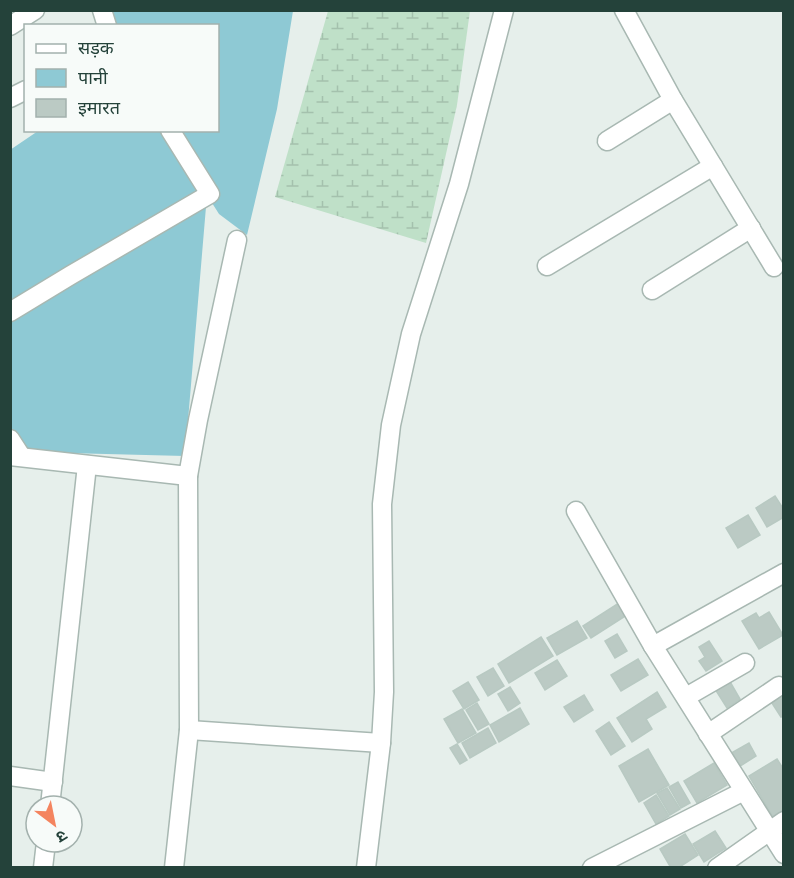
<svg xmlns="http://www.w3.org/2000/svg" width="794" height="878" font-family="Mulish,'Noto Sans Devanagari',sans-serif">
<defs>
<pattern id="wetland-marsh" width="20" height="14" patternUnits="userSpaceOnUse" patternTransform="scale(1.5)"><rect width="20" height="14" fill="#bfe0c8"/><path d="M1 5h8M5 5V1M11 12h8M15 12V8" fill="none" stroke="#a4c1ad"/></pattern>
</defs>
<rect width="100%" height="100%" fill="#e6efeb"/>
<!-- wetland -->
<polygon fill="url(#wetland-marsh)" points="328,11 470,11 457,105 426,243 275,197"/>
<!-- water -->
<polygon fill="#8ec9d4" points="95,11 293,11 277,109 247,235 219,214 207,195 185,456 27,452 11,427 10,150 38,131 218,130 218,26 104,25"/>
<!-- building -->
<g fill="#bbcac4" stroke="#b8c9c2" stroke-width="1.5">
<polygon points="775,496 784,510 784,517 767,527 756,508"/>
<polygon points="748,515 760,535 738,548 726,528"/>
<polygon points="622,601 630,613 591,638 583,626"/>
<polygon points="769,612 783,635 759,649 742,621 756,613 759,618"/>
<polygon points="577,621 587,638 557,655 547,638"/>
<polygon points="617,634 627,651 615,658 605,641"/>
<polygon points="541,637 553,656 509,683 498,664"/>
<polygon points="709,641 722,661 706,671 699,661 705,657 699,647"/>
<polygon points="638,659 648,675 621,691 611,675"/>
<polygon points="557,660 567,676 545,690 535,673"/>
<polygon points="493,668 504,686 488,696 477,677"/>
<polygon points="729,680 740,699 727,708 715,689"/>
<polygon points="468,682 479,700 464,709 453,691"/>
<polygon points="510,687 520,703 508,711 498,694"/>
<polygon points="657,692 666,707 646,719 652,729 632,742 617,718"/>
<polygon points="782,692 784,716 781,717 770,700"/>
<polygon points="584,695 593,710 574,722 564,707"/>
<polygon points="477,703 489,724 478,730 466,710"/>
<polygon points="520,708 529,724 499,742 490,725"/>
<polygon points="462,709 476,733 458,743 444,719"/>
<polygon points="609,722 625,746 611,755 596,731"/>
<polygon points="488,728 496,743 470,758 462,743"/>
<polygon points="749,743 756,756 734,770 726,756"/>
<polygon points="457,744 467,760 460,764 450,748"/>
<polygon points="648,749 669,785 639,802 619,766"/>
<polygon points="777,759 784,770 784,812 773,817 749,776"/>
<polygon points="714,763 727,785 697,803 684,781"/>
<polygon points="678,782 690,803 681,808 669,787"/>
<polygon points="667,788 680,809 670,815 657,793"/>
<polygon points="656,795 669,816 656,824 644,803"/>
<polygon points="715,831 726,848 704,862 693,844"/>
<polygon points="685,834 698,855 678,868 671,868 660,849"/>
</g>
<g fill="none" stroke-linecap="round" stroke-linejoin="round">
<defs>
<g id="minor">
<polyline points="102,10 107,26"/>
<polyline points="624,10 673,100 774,267"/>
<polyline points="10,26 35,10"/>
<polyline points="10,98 26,90"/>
<polyline points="607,141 673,100"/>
<polyline points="547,266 713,166"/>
<polyline points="652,290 751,228"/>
<polyline points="10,312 71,275 210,194 170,130"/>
<polyline points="10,439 21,456"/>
<polyline points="10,456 188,476"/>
<polyline points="576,511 653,646"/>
<polyline points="784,573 653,646 784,854"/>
<polyline points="686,697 745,663"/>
<polyline points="189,730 381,743"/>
<polyline points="708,734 779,686"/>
<polyline points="10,776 53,782"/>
<polyline points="50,806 87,465"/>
<polyline points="43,868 46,842"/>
<polyline points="174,868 189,730 188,476 198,420 237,240"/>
<polyline points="366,868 381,743 384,692 382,504 391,425 411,334 459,184 504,10"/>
<polyline points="592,868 744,791"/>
<polyline points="717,868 784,821"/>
</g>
</defs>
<!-- minor casing -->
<use href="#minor" stroke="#a8b8b2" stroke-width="21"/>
<!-- minor -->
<use href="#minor" stroke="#fff" stroke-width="18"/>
</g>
<!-- border -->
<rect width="794" height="878" fill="none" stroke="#24423a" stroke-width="24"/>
<!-- legend -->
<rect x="24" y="24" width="195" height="108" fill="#f7fbf9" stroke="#a3b1ad" stroke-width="1.5"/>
<rect x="36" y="44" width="30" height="9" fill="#ffffff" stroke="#a3b1ad" stroke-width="1.5"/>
<text x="78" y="54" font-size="18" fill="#24423a">सड़क</text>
<rect x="36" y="69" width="30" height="18" fill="#8ec9d4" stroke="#a3b1ad" stroke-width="1.5"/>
<text x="78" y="84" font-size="18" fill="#24423a">पानी</text>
<rect x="36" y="99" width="30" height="18" fill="#bbcac4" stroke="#a3b1ad" stroke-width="1.5"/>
<text x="78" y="114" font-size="18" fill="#24423a">इमारत</text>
<!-- north arrow -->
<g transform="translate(54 824) rotate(148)"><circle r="28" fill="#f7fbf9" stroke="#a3b1ad" stroke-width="1.5"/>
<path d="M0-4.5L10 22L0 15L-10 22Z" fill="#f4845f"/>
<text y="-9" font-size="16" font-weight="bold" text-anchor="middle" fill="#24423a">उ</text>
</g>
</svg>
